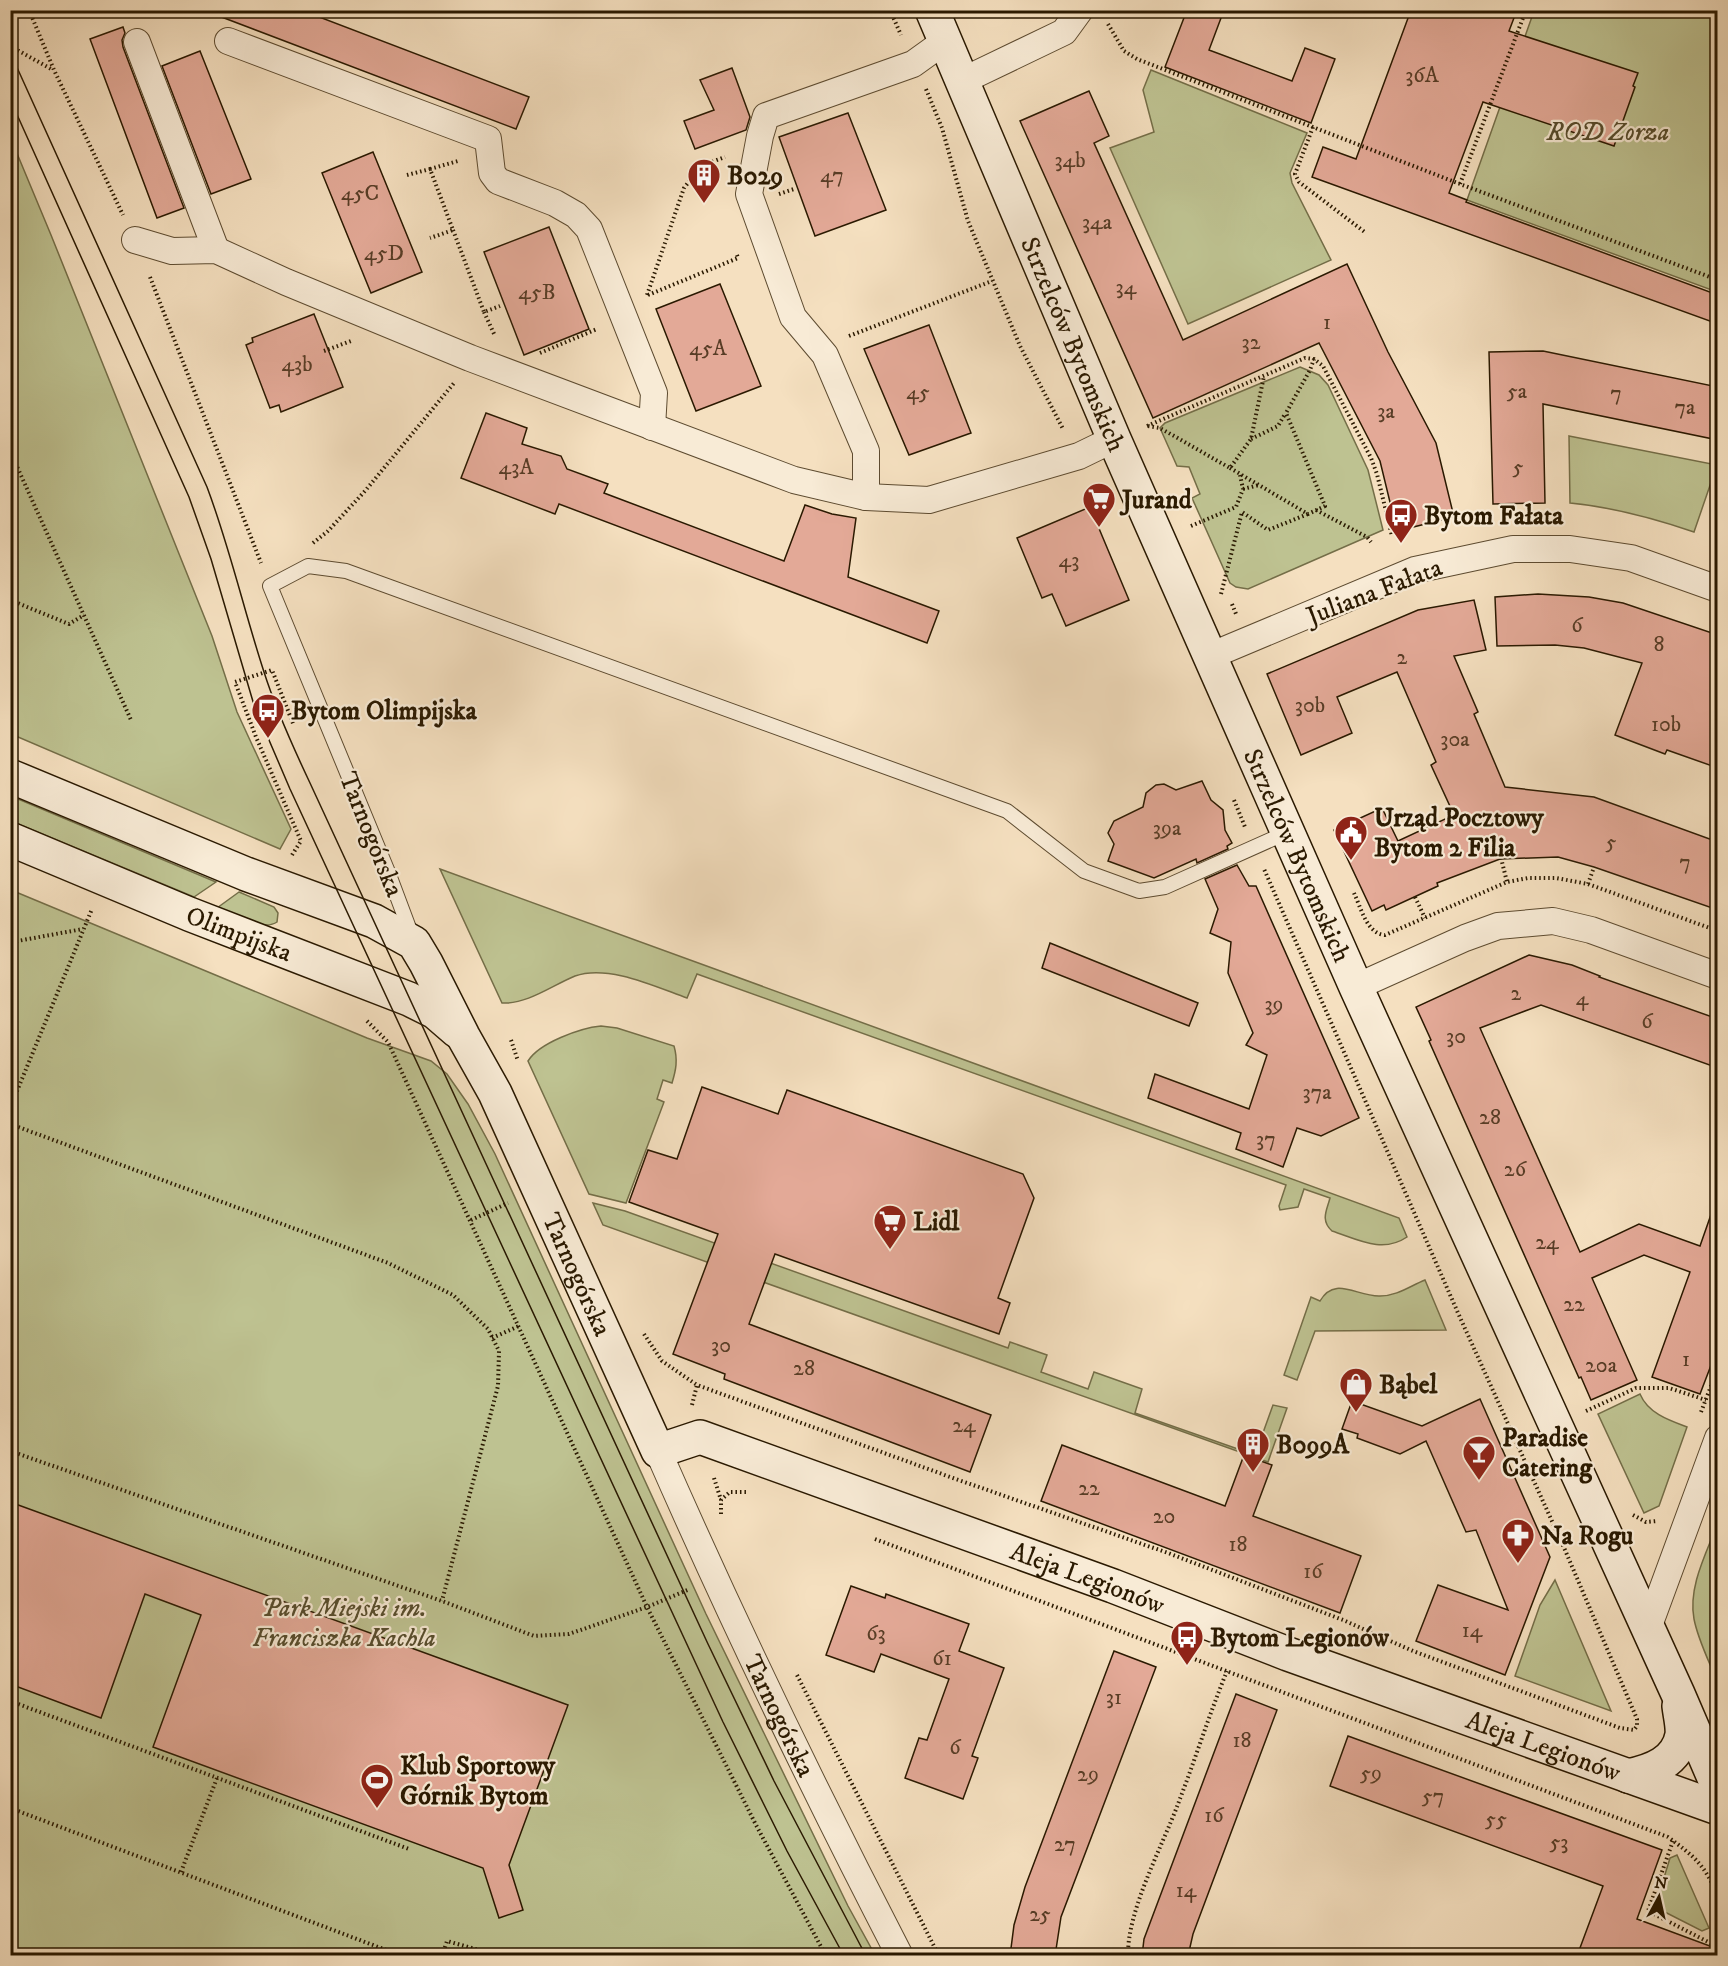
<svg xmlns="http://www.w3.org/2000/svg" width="1728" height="1966" font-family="'IM FELL DW Pica',serif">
<rect width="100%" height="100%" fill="#f5e0c0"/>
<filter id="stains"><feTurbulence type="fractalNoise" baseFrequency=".00333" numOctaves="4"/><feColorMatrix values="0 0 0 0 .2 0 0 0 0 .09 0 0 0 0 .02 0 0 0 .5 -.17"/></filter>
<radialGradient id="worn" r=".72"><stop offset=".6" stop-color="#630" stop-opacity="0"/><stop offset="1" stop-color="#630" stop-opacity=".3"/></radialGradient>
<!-- green -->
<g fill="#bec291" stroke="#746e48" stroke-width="1.5">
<polygon points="1534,11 1717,11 1717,292 1467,200"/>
<polygon points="1151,70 1307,133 1290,173 1292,183 1331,260 1188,324 1110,148 1154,132 1143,90"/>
<polygon points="11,139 51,235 212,636 237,712 291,829 280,849 11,734"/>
<polygon points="1300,367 1319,375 1328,385 1368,470 1383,530 1248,589 1236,587 1230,583 1192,498 1200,494 1189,467 1177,466 1160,428 1165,423"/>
<path d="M1569 436 1717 465 1694 532C1653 518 1613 507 1570 503Z"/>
<polygon points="11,796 216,882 194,897 11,821"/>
<path d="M440 869 1399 1218 1407 1237C1382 1254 1357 1239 1332 1231 1320 1220 1327 1210 1330 1198L1304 1189 1298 1207 1280 1210 1279 1206 1286 1185 697 974 687 998C656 987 608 964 575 976 551 986 528 1004 502 1003Z"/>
<polygon points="11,890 367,1038 431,1061 447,1074 468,1104 495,1154 706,1614 848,1906 875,1955 11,1955"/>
<path d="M239 892 274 907 278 913 277 922C263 932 232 914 217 908Z"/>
<path d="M601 1026 617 1028 674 1046C678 1060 676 1070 672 1083L663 1080 657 1099 664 1102 626 1203 589 1194 528 1061C539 1043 580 1028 601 1026Z"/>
<polygon points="593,1203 625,1211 1008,1348 1010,1342 1047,1355 1041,1372 1088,1389 1094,1372 1142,1389 1135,1413 1255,1455 1273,1405 1287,1408 1268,1462 603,1225"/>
<path d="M1425 1280 1446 1330 1315 1331 1297 1380 1284 1375 1311 1297 1320 1301C1335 1275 1357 1297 1380 1296 1397 1296 1410 1286 1425 1280Z"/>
<path d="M1640 1394C1648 1413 1668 1420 1687 1427L1659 1506 1644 1513 1598 1414Z"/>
<path d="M1717 1525V1681C1709 1661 1698 1640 1694 1619 1688 1587 1706 1554 1717 1525Z"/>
<polygon points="1555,1580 1611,1711 1515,1676 1540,1605"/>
<polygon points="1677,1855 1709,1928 1702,1931 1655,1907 1670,1858"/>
</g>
<!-- building -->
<g fill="#e3a997" stroke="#2a1900" stroke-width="1.5">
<polygon points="212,10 301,10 529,97 516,129 211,13"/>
<polygon points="1187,10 1224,10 1209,50 1292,81 1305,48 1335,59 1311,123 1165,67"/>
<polygon points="1411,10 1517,10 1509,31 1638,73 1633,86 1635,87 1614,146 1483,102 1449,193 1467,200 1466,202 1718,295 1718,324 1312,177 1323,147 1356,159"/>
<polygon points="123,27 125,33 122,40 123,47 184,208 157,218 90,39"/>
<polygon points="200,51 251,179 211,194 162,66"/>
<polygon points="732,68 750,117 746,130 695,149 684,121 714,110 700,80"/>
<polygon points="1089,91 1109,136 1094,143 1183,340 1347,264 1388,352 1436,443 1454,517 1397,531 1380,461 1319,343 1153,418 1020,121"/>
<polygon points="848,113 886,210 815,236 779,137"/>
<polygon points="373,152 422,272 371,293 322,173"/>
<polygon points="549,227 589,329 524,355 484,252"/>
<polygon points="720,284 761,386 696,411 656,309"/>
<polygon points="314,314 343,387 281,412 279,405 270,408 246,345 253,342 252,338"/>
<polygon points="929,325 971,433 909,455 864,349"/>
<polygon points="1543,351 1718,387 1718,440 1543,404 1545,503 1493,504 1489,352"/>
<polygon points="486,413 527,428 522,444 561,456 567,469 608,484 604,493 784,561 805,505 832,514 856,518 848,577 939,611 927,643 559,504 555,514 461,478"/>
<polygon points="1090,507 1129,600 1066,626 1052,594 1042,598 1017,538"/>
<polygon points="1538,594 1589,597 1623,603 1718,635 1718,768 1667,750 1665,754 1615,735 1642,663 1584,648 1555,645 1497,646 1495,597"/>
<polygon points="1474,600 1486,650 1454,656 1478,712 1474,714 1505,787 1594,797 1718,842 1718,910 1594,867 1558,857 1500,859 1437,883 1438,886 1386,910 1384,905 1372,911 1334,830 1382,808 1398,841 1454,815 1431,765 1436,762 1397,672 1337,697 1352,733 1301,755 1267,674 1418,610"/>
<polygon points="1202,781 1211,800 1223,810 1225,830 1232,843 1227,846 1228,849 1197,863 1196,859 1154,878 1108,861 1114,844 1108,833 1114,821 1143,807 1146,793 1156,785 1164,784 1176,790"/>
<polygon points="1237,865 1249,886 1256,886 1359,1118 1321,1136 1297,1128 1283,1167 1236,1149 1241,1133 1148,1098 1155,1074 1249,1109 1267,1055 1246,1045 1253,1033 1228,973 1231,942 1210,933 1218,909 1205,879"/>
<polygon points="1050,943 1198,1003 1189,1026 1042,968"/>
<polygon points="1529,955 1572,965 1600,976 1599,977 1718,1019 1718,1068 1541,1005 1480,1028 1580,1252 1639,1224 1700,1246 1714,1206 1718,1207 1718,1347 1700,1394 1652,1377 1690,1272 1644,1255 1592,1278 1637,1380 1591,1400 1581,1377 1579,1378 1429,1041 1431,1040 1416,1007"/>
<polygon points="702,1087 778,1114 787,1090 1023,1174 1034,1198 998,1298 1010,1303 999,1334 775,1254 749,1324 991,1415 970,1472 724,1379 725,1374 673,1354 718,1234 629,1202 648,1150 677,1159"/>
<polygon points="1480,1399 1550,1557 1505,1675 1416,1641 1438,1585 1508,1610 1476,1530 1466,1532 1426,1441 1400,1454 1357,1438 1358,1434 1342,1429 1352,1401 1422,1426"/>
<polygon points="1062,1445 1225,1506 1244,1455 1272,1465 1253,1516 1361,1556 1340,1613 1041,1501"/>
<polygon points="10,1502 568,1705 509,1865 523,1910 499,1918 483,1868 153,1747 201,1615 145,1594 101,1718 10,1684"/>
<polygon points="851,1586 885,1598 886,1594 969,1624 959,1651 1004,1668 972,1756 978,1758 963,1799 905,1778 919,1738 927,1740 949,1679 881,1654 874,1672 826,1655"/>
<polygon points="1114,1651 1156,1667 1061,1917 1055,1956 1010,1956 1014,1925 1025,1887"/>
<polygon points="1236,1694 1277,1710 1193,1934 1188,1956 1142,1956 1144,1939"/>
<polygon points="1348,1736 1662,1850 1637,1919 1718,1949 1718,1956 1577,1956 1603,1886 1330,1786"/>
</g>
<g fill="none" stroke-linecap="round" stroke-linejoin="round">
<defs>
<polyline id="lane" points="412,936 388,872 270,586 308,566 346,571 1007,811 1084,871 1139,891 1165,887 1288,832"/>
<g id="street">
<polyline points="228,41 488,139 492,173 498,181 555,203 576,215 589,229 654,393 652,427"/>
<polyline points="137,42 216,250"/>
<polyline points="962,81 1064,32 1080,10"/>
<polyline points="135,240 172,251 216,250 286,282 470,358 794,480 866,497 929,500 1079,456 1114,439"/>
<polyline points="866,497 866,451 825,355 793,317 749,194 760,136 766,116 913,64 945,41"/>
<polyline points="1210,656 1415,570 1513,549 1570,549 1631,558 1718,589"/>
<polyline points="1356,987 1465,938 1498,926 1553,921 1591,930 1718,976"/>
<path id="s1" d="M658 1451C733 1622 814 1790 900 1956"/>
<polyline points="1647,1631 1718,1438"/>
</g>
<g id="secondary">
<path id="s2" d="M932 10 1114 439 1356 987 1678 1694 1718 1787"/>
<path id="s3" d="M10 776 246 874 374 921 414 943 426 963 463 1036 495 1093 658 1451 700 1437 1113 1586 1288 1654 1718 1808"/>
<path id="s4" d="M10 839 189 914 409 999 435 1012 457 1031"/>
<path d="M1628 1776C1652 1771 1677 1762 1682 1735 1683 1726 1680 1715 1679 1706"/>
</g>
</defs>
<!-- lane casing -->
<use href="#lane" stroke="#5d4b30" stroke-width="16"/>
<!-- street casing -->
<use href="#street" stroke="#5d4b30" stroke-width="28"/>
<!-- secondary casing -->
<use href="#secondary" stroke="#2a1900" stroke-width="36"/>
<!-- path -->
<g stroke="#2a1900" stroke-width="4" stroke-dasharray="1.5 3" stroke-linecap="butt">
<polyline points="29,10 54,70 123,215"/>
<polyline points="890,10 901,35"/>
<polyline points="1526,10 1460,184 1718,280"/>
<polyline points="1108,24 1124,51 1137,59 1460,184"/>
<polyline points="10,46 53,70"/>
<polyline points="926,89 942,128 968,221 1020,346 1063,429"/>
<polyline points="1313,127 1295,174 1299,182 1366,233"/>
<polyline points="430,169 458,161"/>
<polyline points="407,175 430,169 453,230 430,238"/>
<polyline points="779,194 794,189"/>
<polyline points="453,230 484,312 500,306"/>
<polyline points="150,277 261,563"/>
<polyline points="647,295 684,188 701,166 725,157"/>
<polyline points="648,295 738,258 737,255"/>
<polyline points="484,312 495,336"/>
<polyline points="849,336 992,281"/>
<polyline points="324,351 351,341"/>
<polyline points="540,353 597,329"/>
<polyline points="1147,426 1305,358 1314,359 1323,366 1371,458 1377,474 1392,536"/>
<polyline points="1148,426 1160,428 1230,468 1251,439 1264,376"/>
<polyline points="1251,439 1278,426 1285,414"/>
<polyline points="10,451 131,720"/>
<polyline points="1230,468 1308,514 1325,506 1286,413 1310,370 1314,359"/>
<polyline points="1243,489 1259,485"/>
<polyline points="1316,510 1367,537 1371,542"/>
<polyline points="1191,526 1236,507 1243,489 1240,475"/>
<polyline points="313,543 328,531 365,491 454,383"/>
<polyline points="1221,594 1242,512 1268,530 1308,514"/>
<polyline points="10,600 69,624 84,615"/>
<polyline points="1232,604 1236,614"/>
<polyline points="1234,800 1245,827"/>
<polyline points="292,855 301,841 256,737 235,682 272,670 294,726"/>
<polyline points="1501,858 1507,882"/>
<polyline points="1588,884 1594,867"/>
<path d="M1354 893C1361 908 1367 934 1385 935L1507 882 1528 878H1556L1588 884 1718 931"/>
<polyline points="1415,897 1425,918"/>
<polyline points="12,942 83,929"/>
<polyline points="367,1021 388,1042 647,1607 756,1825 826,1956"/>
<polyline points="511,1040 518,1061"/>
<polyline points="10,1108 92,909"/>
<polyline points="10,1124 388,1263 453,1295 488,1329 499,1351 498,1386 442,1601"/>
<polyline points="471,1220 508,1203"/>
<polyline points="644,1334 662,1361 697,1385"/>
<polyline points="492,1338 519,1326"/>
<polyline points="692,1405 697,1385 953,1478 1168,1553 1343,1620 1413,1651 1620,1728 1634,1730 1637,1726 1637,1719 1565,1550 1458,1313 1264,869"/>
<polyline points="1586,1411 1636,1388 1669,1388 1706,1400"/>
<polyline points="1701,1412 1718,1368"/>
<polyline points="10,1451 442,1601 534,1636 569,1634 647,1607 690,1589"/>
<polyline points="714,1478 721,1500"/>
<polyline points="721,1514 721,1500 730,1492 747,1492"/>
<polyline points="1633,1515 1646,1522 1657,1521"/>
<path d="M875 1539 1668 1837C1695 1857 1704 1864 1718 1896"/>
<polyline points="797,1675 939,1956"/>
<polyline points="10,1701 409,1849"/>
<polyline points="10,1808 402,1956"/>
<polyline points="1673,1841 1648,1911 1718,1947"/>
<polyline points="181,1872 217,1778"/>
<polyline points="442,1956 447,1941 500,1956"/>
<path d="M1128 1956C1127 1911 1162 1847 1178 1804 1195 1760 1209 1715 1227 1671"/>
</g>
<!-- lane -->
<use href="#lane" stroke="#f8ebd6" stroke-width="14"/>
<!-- street -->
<use href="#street" stroke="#f8ebd6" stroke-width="26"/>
<!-- secondary -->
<use href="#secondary" stroke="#f8ebd6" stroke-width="33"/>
<!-- tram -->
<g stroke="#2a1900" stroke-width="1.5">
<path d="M10 52 207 487C230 548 244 611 264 672 276 710 293 747 310 783L708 1644 774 1781 866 1956"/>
<polyline points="10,99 189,497 211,559 254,705 290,789 723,1722 787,1851 844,1956"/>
</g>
</g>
<!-- icons -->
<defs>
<symbol id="building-pin" viewBox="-11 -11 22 30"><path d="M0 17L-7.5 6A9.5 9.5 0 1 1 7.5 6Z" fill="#8f2418" stroke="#f8ebd6"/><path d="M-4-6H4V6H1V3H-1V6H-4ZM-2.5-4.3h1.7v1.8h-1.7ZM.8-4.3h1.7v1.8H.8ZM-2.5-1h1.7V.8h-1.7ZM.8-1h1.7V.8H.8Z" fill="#fff"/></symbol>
<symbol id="supermarket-pin" viewBox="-11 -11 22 30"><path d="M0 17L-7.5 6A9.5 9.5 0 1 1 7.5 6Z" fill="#8f2418" stroke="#f8ebd6"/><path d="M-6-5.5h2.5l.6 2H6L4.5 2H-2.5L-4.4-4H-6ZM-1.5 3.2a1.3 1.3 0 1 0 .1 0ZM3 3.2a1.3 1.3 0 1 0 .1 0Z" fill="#fff"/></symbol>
<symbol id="bus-pin" viewBox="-11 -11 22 30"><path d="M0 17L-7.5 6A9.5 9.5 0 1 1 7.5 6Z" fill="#8f2418" stroke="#f8ebd6"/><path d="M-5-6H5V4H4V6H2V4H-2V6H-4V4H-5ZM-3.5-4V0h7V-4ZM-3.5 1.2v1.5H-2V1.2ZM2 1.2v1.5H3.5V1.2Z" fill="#fff"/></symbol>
<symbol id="civic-pin" viewBox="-11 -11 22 30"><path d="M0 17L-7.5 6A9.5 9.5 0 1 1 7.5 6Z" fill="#8f2418" stroke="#f8ebd6"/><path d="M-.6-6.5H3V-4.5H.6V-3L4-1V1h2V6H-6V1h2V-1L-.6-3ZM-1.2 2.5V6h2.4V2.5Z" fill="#fff"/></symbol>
<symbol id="shop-pin" viewBox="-11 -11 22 30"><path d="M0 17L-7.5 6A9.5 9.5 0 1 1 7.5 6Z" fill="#8f2418" stroke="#f8ebd6"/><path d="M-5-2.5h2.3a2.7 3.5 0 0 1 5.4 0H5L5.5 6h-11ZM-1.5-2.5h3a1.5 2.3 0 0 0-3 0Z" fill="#fff"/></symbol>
<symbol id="bar-pin" viewBox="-11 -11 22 30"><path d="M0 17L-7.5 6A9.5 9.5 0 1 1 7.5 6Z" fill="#8f2418" stroke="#f8ebd6"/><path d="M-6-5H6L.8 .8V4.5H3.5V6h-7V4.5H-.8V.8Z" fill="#fff"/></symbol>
<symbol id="pharmacy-pin" viewBox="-11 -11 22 30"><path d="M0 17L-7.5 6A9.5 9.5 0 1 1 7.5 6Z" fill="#8f2418" stroke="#f8ebd6"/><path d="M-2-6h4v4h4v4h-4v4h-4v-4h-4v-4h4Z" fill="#fff"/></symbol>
<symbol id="stadium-pin" viewBox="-11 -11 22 30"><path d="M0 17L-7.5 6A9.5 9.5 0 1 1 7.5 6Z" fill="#8f2418" stroke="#f8ebd6"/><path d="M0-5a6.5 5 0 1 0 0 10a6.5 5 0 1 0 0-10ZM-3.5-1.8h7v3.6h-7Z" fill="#fff"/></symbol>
</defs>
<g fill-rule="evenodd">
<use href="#building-pin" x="685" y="156" width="38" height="52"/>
<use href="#supermarket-pin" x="1080" y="480" width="38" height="52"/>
<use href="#bus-pin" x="1382" y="496" width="38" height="52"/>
<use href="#bus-pin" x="249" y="691" width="38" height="52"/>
<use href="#civic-pin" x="1332" y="813" width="38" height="52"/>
<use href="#supermarket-pin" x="871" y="1202" width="38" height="52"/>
<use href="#shop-pin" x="1337" y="1365" width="38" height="52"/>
<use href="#building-pin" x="1234" y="1425" width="38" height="52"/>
<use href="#bar-pin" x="1460" y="1433" width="38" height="52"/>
<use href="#pharmacy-pin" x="1499" y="1516" width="38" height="52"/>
<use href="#bus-pin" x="1168" y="1618" width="38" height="52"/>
<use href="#stadium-pin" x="358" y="1761" width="38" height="52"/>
</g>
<g text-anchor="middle" stroke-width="4.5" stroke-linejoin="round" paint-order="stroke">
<!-- number labels -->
<g font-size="22" fill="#583d26">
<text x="1422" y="82">36A</text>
<text x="1070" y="167">34b</text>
<text x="832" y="182">47</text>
<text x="360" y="200">45C</text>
<text x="1097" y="229">34a</text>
<text x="384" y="260">45D</text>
<text x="1126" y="294">34</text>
<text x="537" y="299">45B</text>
<text x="1327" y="329">1</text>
<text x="1251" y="349">32</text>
<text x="708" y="355">45A</text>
<text x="297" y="371">43b</text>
<text x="1517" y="398">5a</text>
<text x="918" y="399">45</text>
<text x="1616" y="400">7</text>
<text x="1685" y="414">7a</text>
<text x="1386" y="418">3a</text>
<text x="516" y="474">43A</text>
<text x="1518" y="474">5</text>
<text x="1069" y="567">43</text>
<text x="1577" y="632">6</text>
<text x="1659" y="651">8</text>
<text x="1402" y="664">2</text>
<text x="1310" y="712">30b</text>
<text x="1666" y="731">10b</text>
<text x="1455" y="746">30a</text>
<text x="1167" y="835">39a</text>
<text x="1611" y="849">5</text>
<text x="1685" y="869">7</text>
<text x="1516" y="1000">2</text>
<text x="1582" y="1005">4</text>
<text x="1274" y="1011">39</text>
<text x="1647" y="1028">6</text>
<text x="1456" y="1043">30</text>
<text x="1317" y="1099">37a</text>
<text x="1490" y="1124">28</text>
<text x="1266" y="1146">37</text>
<text x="1515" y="1176">26</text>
<text x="1547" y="1249">24</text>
<text x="1574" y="1311">22</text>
<text x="721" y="1352">30</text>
<text x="1686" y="1366">1</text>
<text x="1601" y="1372">20a</text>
<text x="804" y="1375">28</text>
<text x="964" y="1432">24</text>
<text x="1089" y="1495">22</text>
<text x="1164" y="1523">20</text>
<text x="1238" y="1551">18</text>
<text x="1313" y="1578">16</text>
<text x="1472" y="1637">14</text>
<text x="876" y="1640">63</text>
<text x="942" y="1665">61</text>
<text x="1114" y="1704">31</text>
<text x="1242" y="1747">18</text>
<text x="955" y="1754">6</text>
<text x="1371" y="1780">59</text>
<text x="1088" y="1781">29</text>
<text x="1433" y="1803">57</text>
<text x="1214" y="1822">16</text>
<text x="1496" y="1826">55</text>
<text x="1559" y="1849">53</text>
<text x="1065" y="1851">27</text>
<text x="1186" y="1897">14</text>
<text x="1040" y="1921">25</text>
</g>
<!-- park labels -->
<g font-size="26" font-style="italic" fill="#564c2c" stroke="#f8ebd6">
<text x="1608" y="140">ROD Zorza</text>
<text x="344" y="1616">Park Miejski im.<tspan x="344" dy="30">Franciszka Kachla</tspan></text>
</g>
<!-- poi labels -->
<g font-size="26" font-weight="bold" fill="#2a1900" stroke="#f8ebd6" text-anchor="start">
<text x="727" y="184">B029</text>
<text x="1122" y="508">Jurand</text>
<text x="1424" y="524">Bytom Fałata</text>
<text x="291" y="719">Bytom Olimpijska</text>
<text x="1374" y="826">Urząd Pocztowy<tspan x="1374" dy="30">Bytom 2 Filia</tspan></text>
<text x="913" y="1230">Lidl</text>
<text x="1379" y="1393">Bąbel</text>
<text x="1502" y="1446">Paradise<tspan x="1502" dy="30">Catering</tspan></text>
<text x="1276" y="1453">B099A</text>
<text x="1541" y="1544">Na Rogu</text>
<text x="1210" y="1646">Bytom Legionów</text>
<text x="400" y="1774">Klub Sportowy<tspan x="400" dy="30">Górnik Bytom</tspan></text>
</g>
<!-- street labels -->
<g font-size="26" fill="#2a1900" stroke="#f8ebd6">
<text dy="9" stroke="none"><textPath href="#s2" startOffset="363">Strzelców Bytomskich</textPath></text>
<text transform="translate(1374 591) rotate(-21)" y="9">Juliana Fałata</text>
<text transform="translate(372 834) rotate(68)" y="9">Tarnogórska</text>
<text dy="9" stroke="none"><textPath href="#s2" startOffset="921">Strzelców Bytomskich</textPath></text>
<text dy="9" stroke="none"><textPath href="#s4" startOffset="248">Olimpijska</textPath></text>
<text dy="9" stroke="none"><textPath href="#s3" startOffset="807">Tarnogórska</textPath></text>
<text dy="9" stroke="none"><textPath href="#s3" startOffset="1458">Aleja Legionów</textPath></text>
<text dy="9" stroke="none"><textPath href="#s1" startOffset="291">Tarnogórska</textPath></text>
<text dy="9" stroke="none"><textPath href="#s3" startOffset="1944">Aleja Legionów</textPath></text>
</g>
</g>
<!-- margin -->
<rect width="1728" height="1966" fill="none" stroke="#f5e0c0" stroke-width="36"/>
<rect x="12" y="12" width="1704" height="1942" fill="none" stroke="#2a1900" stroke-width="3"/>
<rect x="18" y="18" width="1692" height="1930" fill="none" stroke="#2a1900" stroke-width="1.5"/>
<!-- north arrow -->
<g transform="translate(1659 1897) rotate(8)" stroke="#f8ebd6" stroke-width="4.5" paint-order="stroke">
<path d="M0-4.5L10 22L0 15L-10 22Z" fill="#2a1900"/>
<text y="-9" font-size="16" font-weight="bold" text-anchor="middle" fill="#2a1900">N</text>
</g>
<rect width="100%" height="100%" filter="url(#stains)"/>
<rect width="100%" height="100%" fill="url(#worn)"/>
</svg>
